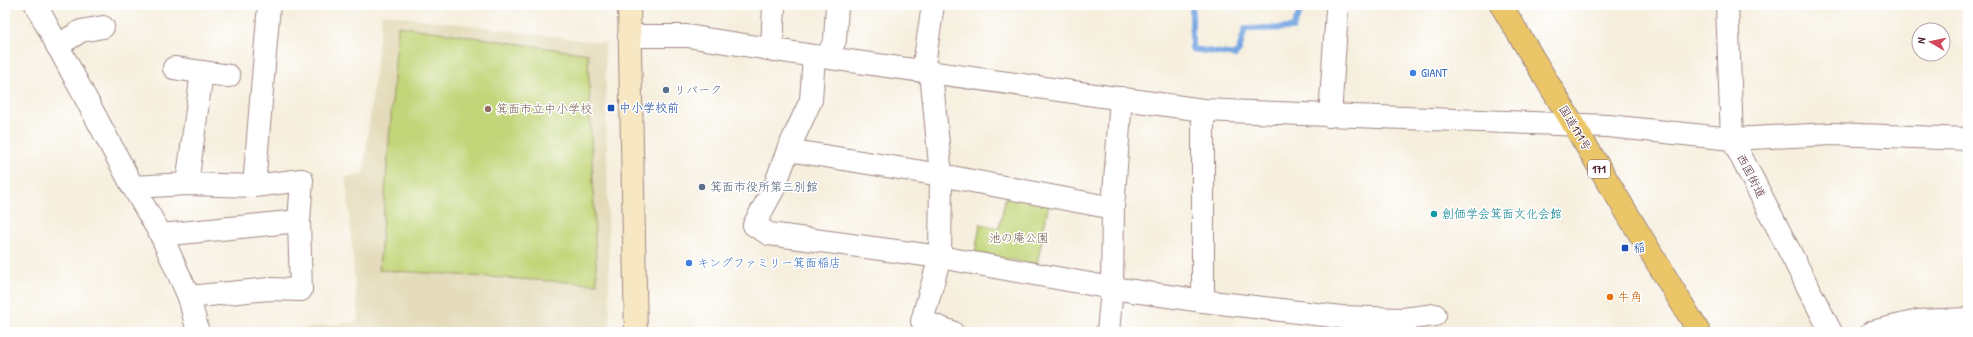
<svg xmlns="http://www.w3.org/2000/svg" width="1973" height="337" font-family="'Patrick Hand','Klee One',sans-serif">
<rect width="100%" height="100%" fill="#fff"/>
<filter id="ink" filterUnits="userSpaceOnUse"><feTurbulence type="fractalNoise" baseFrequency=".025" numOctaves="2"/><feDisplacementMap in="SourceGraphic" scale="8" xChannelSelector="R" yChannelSelector="G"/><feConvolveMatrix kernelMatrix="1 2 1 2 8 2 1 2 1" color-interpolation-filters="sRGB"/></filter>
<filter id="wash" filterUnits="userSpaceOnUse"><feTurbulence type="fractalNoise" baseFrequency=".012" numOctaves="4" result="noise"/><feDisplacementMap in="SourceGraphic" scale="16" xChannelSelector="R" yChannelSelector="G"/><feGaussianBlur stdDeviation="0.9" result="paint"/><feColorMatrix in="noise" values="0 0 0 0 0 0 0 0 0 0 0 0 0 0 0 0 0 1.4 0 .05"/><feComposite in="paint" operator="in"/></filter>
<g filter="url(#wash)">
<rect width="100%" height="100%" fill="#f6efde"/>
<!-- built -->
<polygon fill="#e4dbba" points="382,14 605,43 610,327 603,329 600,332 280,332 358,321 346,177 363,175"/>
<!-- green -->
<g fill="#c2d579" stroke="#867a52">
<polygon points="398,26 588,54 597,284 379,270"/>
<polygon points="1006,195 1049,203 1037,265 975,253 980,224 999,228"/>
</g>
<g fill="none" stroke-linecap="round" stroke-linejoin="round">
<!-- stream -->
<polyline stroke="#78a8e2" stroke-width="6" points="1192,5 1192,49 1235,55 1239,51 1245,29 1293,28 1303,5"/>
</g>
</g>
<g filter="url(#ink)">
<g fill="none" stroke-linecap="round" stroke-linejoin="round">
<defs>
<g id="street">
<polyline points="36,5 133,187 161,235 189,297 198,332"/>
<polyline points="1727,5 1732,139 1831,332"/>
<polyline points="629,36 687,36 814,56 1203,110 1608,126 1732,139 1832,134 1968,139"/>
<polyline points="57,46 81,31 103,27"/>
<polyline points="772,50 774,5"/>
<polyline points="814,56 811,100 788,150 774,188 754,225 769,234 940,257 1112,288 1203,301 1341,317 1403,319 1435,315"/>
<polyline points="827,57 835,40 837,5"/>
<polyline points="174,68 229,76"/>
<polyline points="923,71 933,5"/>
<polyline points="931,72 941,175 940,257 922,321 952,332"/>
<polyline points="1203,110 1203,301"/>
<polyline points="1330,116 1337,10"/>
<polyline points="788,150 941,175 1113,208"/>
<polyline points="187,184 202,72"/>
<polyline points="254,186 269,5"/>
<polyline points="133,187 187,184 254,186 302,180 299,221 301,290 269,289 189,297"/>
<polyline points="161,235 299,221"/>
<polyline points="1108,332 1112,288 1113,208 1121,98"/>
<polyline points="1872,332 1918,321 1968,319"/>
</g>
<polyline id="secondary" points="629,5 636,332"/>
<polyline id="highway" points="1501,5 1699,332"/>
</defs>
<!-- street casing -->
<use href="#street" stroke="#a08784" stroke-width="24"/>
<!-- secondary casing -->
<use href="#secondary" stroke="#a08784" stroke-width="24"/>
<!-- highway casing -->
<use href="#highway" stroke="#a08784" stroke-width="24"/>
<!-- street -->
<use href="#street" stroke="#fff" stroke-width="22"/>
<!-- secondary -->
<use href="#secondary" stroke="#f7e8c3" stroke-width="22"/>
<!-- highway -->
<use href="#highway" stroke="#ebc669" stroke-width="22"/>
</g>
</g>
<!-- markers -->
<g fill="#3f7fe0" stroke="#fff" stroke-width="1.5">
<circle cx="1413" cy="73" r="4"/>
<circle cx="689" cy="263" r="4"/>
</g>
<g fill="#5c6f8a" stroke="#fff" stroke-width="1.5">
<circle cx="666" cy="90" r="4"/>
<circle cx="702" cy="187" r="4"/>
</g>
<g fill="#1a4fb4" stroke="#fff" stroke-width="1.5">
<rect x="607" y="104" width="8" height="8" rx="2"/>
<rect x="1621" y="244" width="8" height="8" rx="2"/>
</g>
<circle fill="#8d6e63" stroke="#fff" stroke-width="1.5" cx="488" cy="109" r="4"/>
<circle fill="#0f9aa8" stroke="#fff" stroke-width="1.5" cx="1434" cy="214" r="4"/>
<circle fill="#e8710a" stroke="#fff" stroke-width="1.5" cx="1610" cy="297" r="4"/>
<g text-anchor="middle" stroke-width="3" stroke-linejoin="round" paint-order="stroke">
<!-- shield labels -->
<rect fill="#fff" stroke="#80626b" stroke-width="1" x="1588" y="160" width="22" height="18" rx="3"/>
<g font-size="11" font-weight="bold" fill="#4a1f2b">
<text x="1599" y="173">171</text>
</g>
<!-- shop labels -->
<g font-size="12" fill="#366cbe" stroke="#fff" text-anchor="start">
<text x="1421" y="77">GIANT</text>
<text x="697" y="267">キングファミリー箕面稲店</text>
</g>
<!-- service labels -->
<g font-size="12" fill="#4e5e75" stroke="#fff" text-anchor="start">
<text x="674" y="94">リパーク</text>
<text x="710" y="191">箕面市役所第三別館</text>
</g>
<!-- transit labels -->
<g font-size="12" fill="#164399" stroke="#fff" text-anchor="start">
<text x="619" y="112">中小学校前</text>
<text x="1633" y="252">稲</text>
</g>
<!-- education labels -->
<g font-size="12" fill="#785e54" stroke="#fff" text-anchor="start">
<text x="496" y="113">箕面市立中小学校</text>
</g>
<!-- street labels -->
<g font-size="12" fill="#4a1f2b" stroke="#fff">
<text transform="translate(1575 128) rotate(59)" y="4">国道171号</text>
<text transform="translate(1751 176) rotate(63)" y="4">西国街道</text>
</g>
<!-- culture labels -->
<g font-size="12" fill="#0d838f" stroke="#fff" text-anchor="start">
<text x="1442" y="218">創価学会箕面文化会館</text>
</g>
<!-- park labels -->
<g font-size="12" fill="#6e5642" stroke="#fff">
<text x="1019" y="242">池の庵公園</text>
</g>
<!-- food labels -->
<g font-size="12" fill="#c56008" stroke="#fff" text-anchor="start">
<text x="1618" y="301">牛角</text>
</g>
</g>
<!-- margin -->
<rect width="1973" height="337" fill="none" stroke="#fff" stroke-width="20"/>
<!-- north arrow -->
<g transform="translate(1931 42) rotate(279)"><circle r="19" fill="#ffffff" stroke="#b7a5aa"/>
<path d="M0-3L7 15L0 10L-7 15Z" fill="#d1495b"/>
<text y="-6" font-size="11" font-weight="bold" text-anchor="middle" fill="#4a1f2b">N</text>
</g>
</svg>
